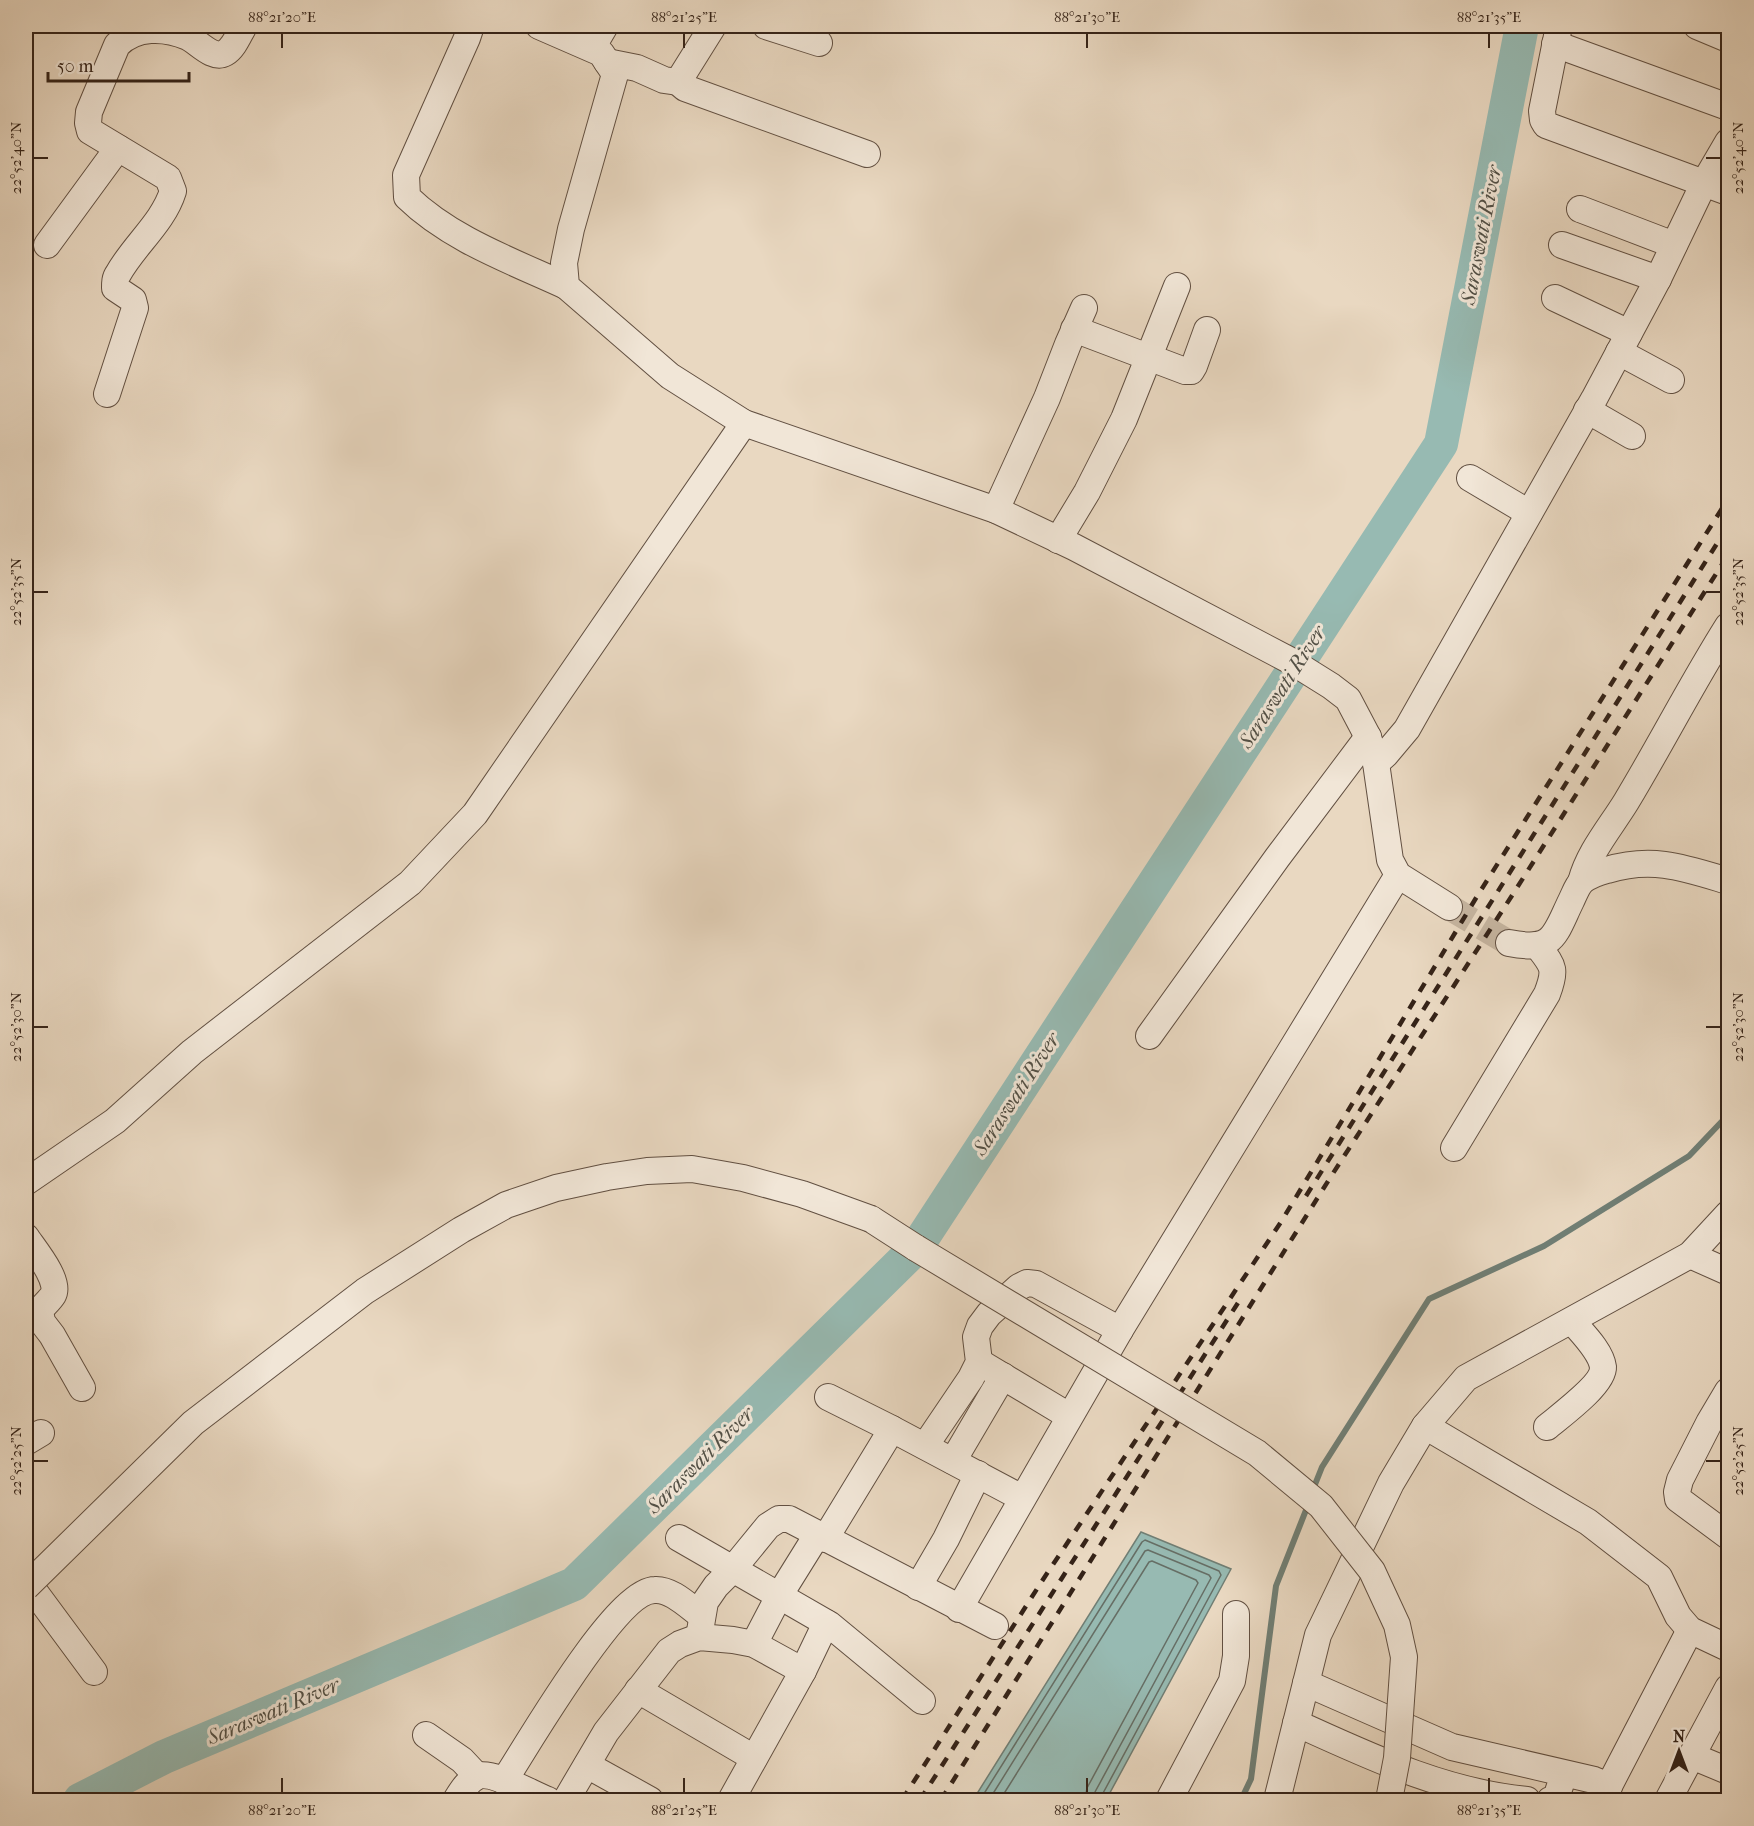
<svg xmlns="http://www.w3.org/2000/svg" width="1754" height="1826" font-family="'IM FELL French Canon',serif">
<rect width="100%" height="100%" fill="#e9d8c1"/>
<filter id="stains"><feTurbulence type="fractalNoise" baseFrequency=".00333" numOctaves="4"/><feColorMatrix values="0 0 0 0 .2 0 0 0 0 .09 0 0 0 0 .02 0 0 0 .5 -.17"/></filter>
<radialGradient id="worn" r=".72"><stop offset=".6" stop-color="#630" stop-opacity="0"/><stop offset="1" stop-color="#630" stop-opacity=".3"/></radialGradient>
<!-- water -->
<polygon fill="#97bab2" stroke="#707e74" stroke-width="1.5" points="1141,1532 1231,1569 1106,1800 973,1800"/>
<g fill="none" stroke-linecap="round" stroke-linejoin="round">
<!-- shore -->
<g stroke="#666e65" stroke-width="1.5">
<polyline points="980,1800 1142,1542 1145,1540 1219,1571 1221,1575 1102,1795 1101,1800"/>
<polyline points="989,1800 1145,1551 1148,1550 1209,1575 1211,1578 1095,1792 1094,1800"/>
<polyline points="1000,1800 1149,1562 1152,1561 1196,1580 1198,1583 1087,1788 1085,1800"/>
</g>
<!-- stream -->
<g stroke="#707e74" stroke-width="6">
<polyline points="1312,1492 1322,1467 1429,1299 1544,1246 1689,1156 1728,1115"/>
<polyline points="1241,1800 1251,1779 1276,1586 1308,1505"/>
</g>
<!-- river -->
<polyline stroke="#97bab2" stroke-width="34" points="80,1800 164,1757 574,1584 916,1248 1441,444 1522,26"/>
<!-- minor-tunnel -->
<polyline stroke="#c5b49f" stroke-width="26" stroke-dasharray="26 13" stroke-linecap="butt" points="1449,907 1509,943"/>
<defs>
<g id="minor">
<path d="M471 26 467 38 406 175 407 197C450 239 512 261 566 286"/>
<polyline points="539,26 601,53 615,74 571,229 564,263 566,286 670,376 744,423 996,510 1074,547 1291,661 1331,686 1348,699 1368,737 1376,763 1390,860 1398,875 1449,907"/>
<polyline points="766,26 819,43"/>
<polyline points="1559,26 1542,111 1543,120 1546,125 1728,192"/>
<polyline points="1697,26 1728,39"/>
<polyline points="1555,44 1728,107"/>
<polyline points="592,48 605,26"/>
<polyline points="607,62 637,68 664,80 678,82 713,26"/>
<polyline points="678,82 685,88 867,154"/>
<polyline points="1580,209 1674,245"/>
<polyline points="47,245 118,148"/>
<polyline points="1562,245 1658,279"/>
<polyline points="1555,298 1629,333"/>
<polyline points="1074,329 1185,371 1191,371 1194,366 1207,330"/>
<polyline points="1619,352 1671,380"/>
<path d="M107 394 135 308 133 300 115 288C115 283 115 278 118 274 134 245 163 223 173 191L168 178 90 131 88 123 89 112 117 45C136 26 164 27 188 37 198 42 213 60 225 53 234 48 239 34 244 26"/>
<polyline points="1587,410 1632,436"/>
<polyline points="1470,478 1529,513"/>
<polyline points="996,510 1047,398 1068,344 1084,308"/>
<polyline points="1058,540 1087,492 1124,419 1177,286"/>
<polyline points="1376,763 1386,754 1407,729 1594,399 1658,279 1704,183 1728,142"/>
<path d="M1581 882C1589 852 1610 828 1626 802 1661 744 1692 683 1728 626"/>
<path d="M1509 943C1554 952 1554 936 1571 901 1574 895 1577 886 1582 881 1589 876 1599 872 1607 870 1653 856 1685 868 1728 881"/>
<polyline points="1149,1036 1277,858 1368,737"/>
<path d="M1454 1148 1547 994C1557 968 1553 966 1537 945"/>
<polyline points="26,1182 115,1121 192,1052 410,883 475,814 744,423"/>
<polyline points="871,1219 916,1248"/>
<path d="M26 1237C34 1249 61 1281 53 1295 50 1300 44 1305 40 1310L42 1322 52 1335 82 1388"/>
<polyline points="1690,1255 1728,1272"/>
<polyline points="979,1362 1069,1416"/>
<polyline points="1728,1391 1709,1423 1680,1480 1677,1492 1678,1499 1728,1536"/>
<polyline points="828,1397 892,1429 1022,1498"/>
<polyline points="1425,1426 1588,1522 1659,1577 1678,1616 1690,1630 1728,1648"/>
<path d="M1547 1427C1560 1416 1604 1384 1603 1367 1601 1351 1582 1333 1572 1321"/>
<polyline points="26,1442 41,1433"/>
<polyline points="925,1446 971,1378 979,1362 976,1337 980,1326 989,1314 1019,1287 1027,1283 1036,1284 1120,1330"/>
<polyline points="953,1461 1003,1376"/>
<polyline points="679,1538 830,1625 922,1701"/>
<polyline points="825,1539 892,1429"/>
<polyline points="26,1580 94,1672"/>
<polyline points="918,1587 946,1539 978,1474"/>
<polyline points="959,1609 1120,1330 1398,875"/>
<polyline points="699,1637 705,1602 716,1586 732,1570 768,1526 779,1519 789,1519 995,1626"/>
<polyline points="754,1644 779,1596 817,1535"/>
<polyline points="1306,1683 1452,1747 1594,1780 1609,1786 1606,1800"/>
<polyline points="638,1690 754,1758"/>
<path d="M1296 1723C1371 1757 1444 1792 1527 1800"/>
<polyline points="426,1735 462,1760 477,1776"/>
<polyline points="1692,1756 1728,1771"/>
<polyline points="587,1765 650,1800"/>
<path d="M504 1781C527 1746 616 1590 655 1590 672 1589 689 1607 702 1616"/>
<polyline points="1609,1786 1690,1630"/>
<path d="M456 1800C461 1792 468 1780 478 1776 493 1771 532 1794 548 1800"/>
<polyline points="566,1800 606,1732 669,1651 680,1644 699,1637 733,1640 754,1644 803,1671"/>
<polyline points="731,1800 803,1671 826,1623"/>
<polyline points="1169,1800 1232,1681 1236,1656 1236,1614"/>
<polyline points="1277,1800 1318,1635 1391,1483 1425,1426 1466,1378 1690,1255 1728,1214"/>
<polyline points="1550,1800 1556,1798 1564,1774"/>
<polyline points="1668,1800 1728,1688"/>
</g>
</defs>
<!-- minor casing -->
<use href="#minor" stroke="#625042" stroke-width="28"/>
<!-- minor -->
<use href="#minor" stroke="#f1e6d7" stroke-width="26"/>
<!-- rail -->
<g stroke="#352318" stroke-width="4.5" stroke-dasharray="10 10" stroke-linecap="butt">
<polyline points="1306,1196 1728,526"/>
<polyline points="902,1800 1044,1578 1281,1222 1476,898 1728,499"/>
<polyline points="920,1800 1243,1295"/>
<polyline points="941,1800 1330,1178 1513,894 1728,555"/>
</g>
<defs>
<g id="minor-bridge">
<polyline points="916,1248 1257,1453 1321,1506 1372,1571 1397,1625 1404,1657 1397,1758 1389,1800"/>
<polyline points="26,1587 193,1423 365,1291 461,1230 506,1205 556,1188 607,1177 647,1171 692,1169 743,1178 802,1194 871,1219"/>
</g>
</defs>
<!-- minor-bridge casing -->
<use href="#minor-bridge" stroke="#625042" stroke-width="28" stroke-linecap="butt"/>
<!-- minor-bridge -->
<use href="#minor-bridge" stroke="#f1e6d7" stroke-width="26"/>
</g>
<!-- ticks -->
<path fill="none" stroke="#352318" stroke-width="2" d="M282 33V48M684 33V48M1087 33V48M1489 33V48M33 158H48M1706 158H1721M33 592H48M1706 592H1721M33 1027H48M1706 1027H1721M33 1461H48M1706 1461H1721M282 1778V1793M684 1778V1793M1087 1778V1793M1489 1778V1793"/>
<g text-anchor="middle" stroke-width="6" stroke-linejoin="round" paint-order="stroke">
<!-- water labels -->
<g font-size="21" font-style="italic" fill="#525046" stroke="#f1e6d7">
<text transform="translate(1481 235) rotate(-79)" y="7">Saraswati River</text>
<text transform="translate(1282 687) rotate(-57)" y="7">Saraswati River</text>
<text transform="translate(1016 1094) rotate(-57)" y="7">Saraswati River</text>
<text transform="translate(700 1460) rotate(-45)" y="7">Saraswati River</text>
<text transform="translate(273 1711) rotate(-23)" y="7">Saraswati River</text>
</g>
</g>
<!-- margin -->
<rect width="1754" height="1826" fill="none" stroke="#e9d8c1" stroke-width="66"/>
<!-- north arrow -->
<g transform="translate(1679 1751)" stroke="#f1e6d7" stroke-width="4.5" paint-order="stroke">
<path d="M0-4.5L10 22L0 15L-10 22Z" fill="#352318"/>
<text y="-9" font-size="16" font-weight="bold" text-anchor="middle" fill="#352318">N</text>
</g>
<!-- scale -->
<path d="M48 72v9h141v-9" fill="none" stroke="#352318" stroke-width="3"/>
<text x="57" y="72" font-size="18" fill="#352318" stroke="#f1e6d7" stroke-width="4.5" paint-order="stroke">50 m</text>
<rect x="33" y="33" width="1688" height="1760" fill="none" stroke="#352318" stroke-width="2"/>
<g font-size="15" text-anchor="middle" fill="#352318">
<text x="282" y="22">88°21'20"E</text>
<text x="684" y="22">88°21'25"E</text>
<text x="1087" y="22">88°21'30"E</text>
<text x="1489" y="22">88°21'35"E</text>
<text transform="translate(16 158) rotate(-90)" y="5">22°52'40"N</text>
<text transform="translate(1738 158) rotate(-90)" y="5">22°52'40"N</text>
<text transform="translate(16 592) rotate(-90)" y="5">22°52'35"N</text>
<text transform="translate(1738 592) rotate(-90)" y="5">22°52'35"N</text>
<text transform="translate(16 1027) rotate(-90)" y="5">22°52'30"N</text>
<text transform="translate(1738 1027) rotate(-90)" y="5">22°52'30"N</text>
<text transform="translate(16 1461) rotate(-90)" y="5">22°52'25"N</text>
<text transform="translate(1738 1461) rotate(-90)" y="5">22°52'25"N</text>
<text x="282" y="1815">88°21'20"E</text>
<text x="684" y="1815">88°21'25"E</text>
<text x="1087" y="1815">88°21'30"E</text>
<text x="1489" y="1815">88°21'35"E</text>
</g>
<rect width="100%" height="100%" filter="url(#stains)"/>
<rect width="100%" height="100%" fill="url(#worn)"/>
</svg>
